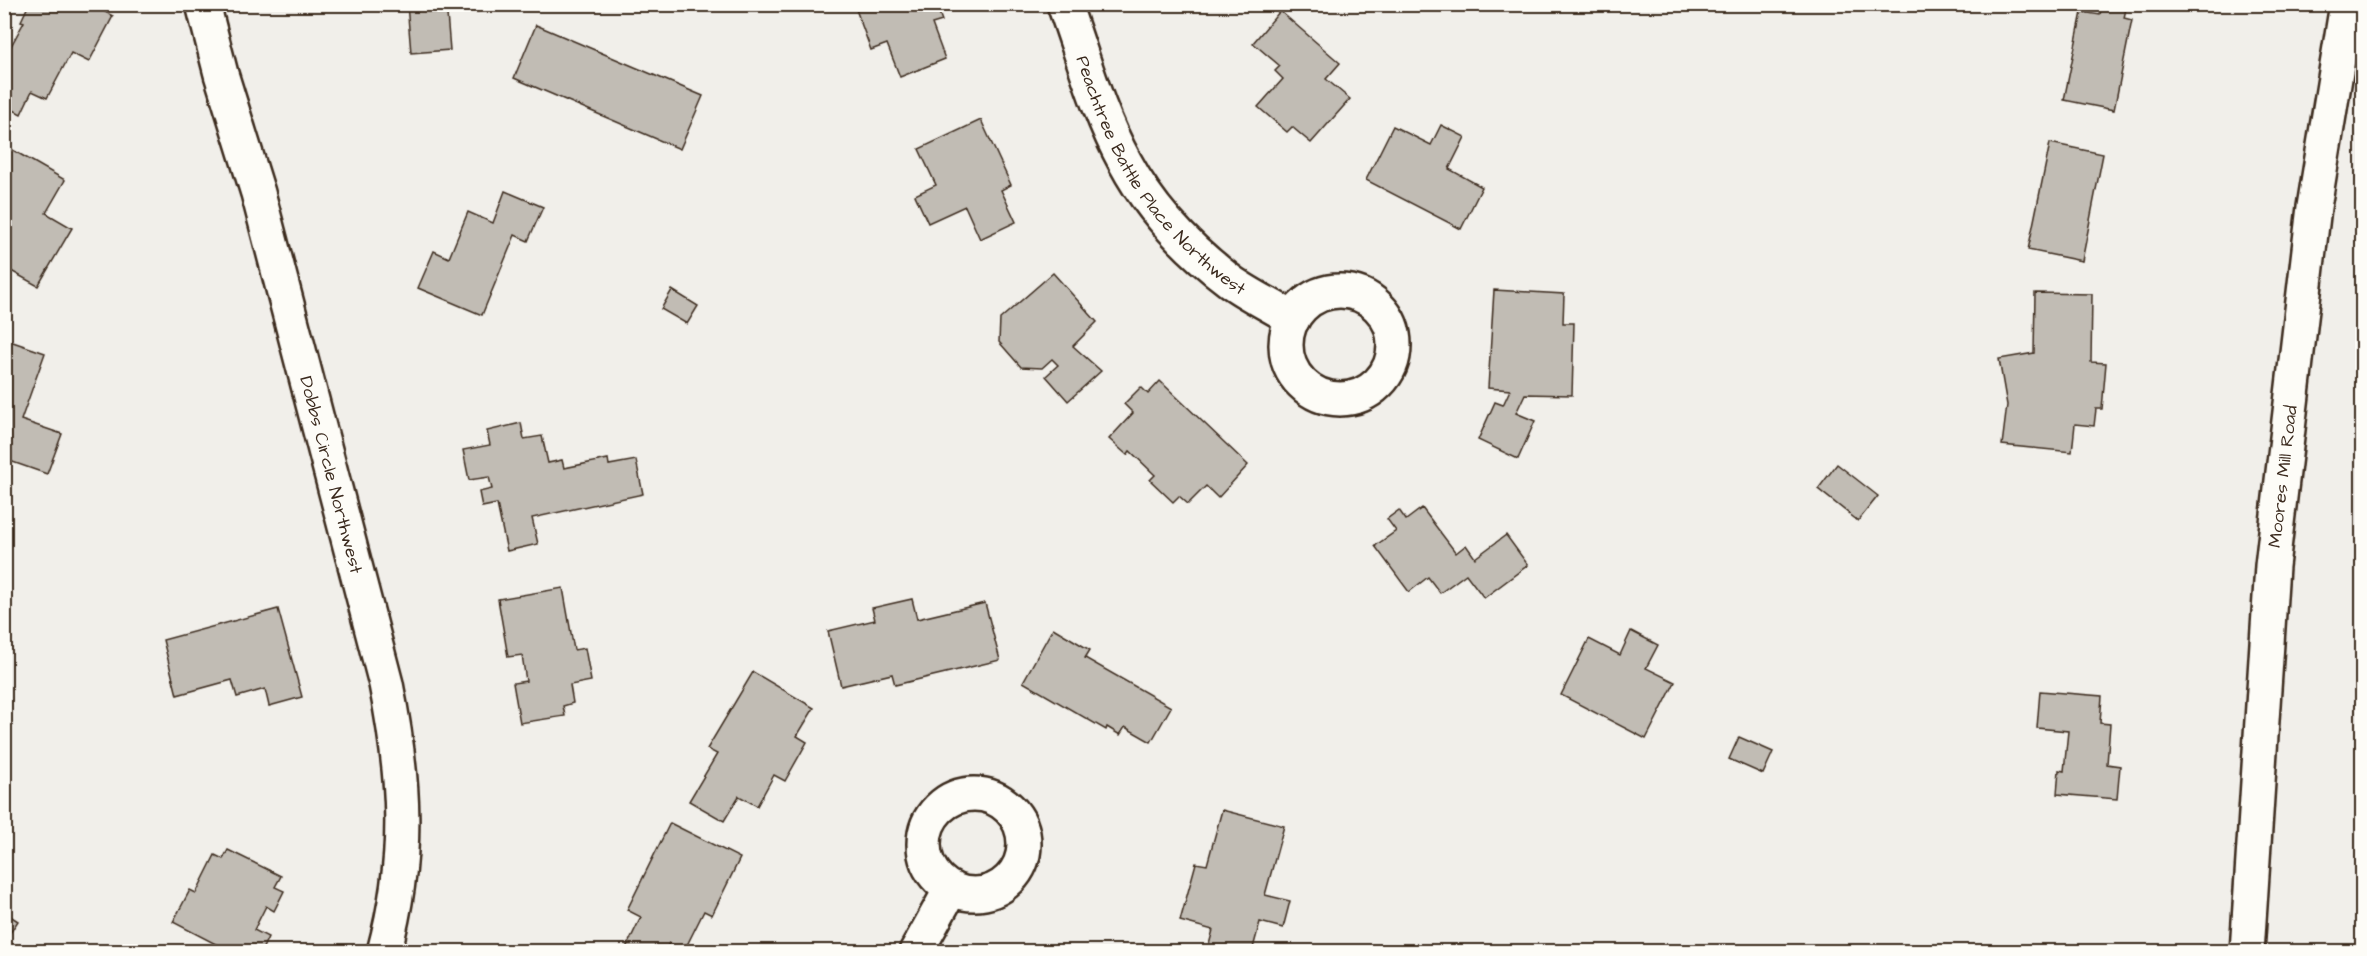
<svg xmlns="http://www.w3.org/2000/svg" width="2367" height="956" font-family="'Architects Daughter',sans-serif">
<rect width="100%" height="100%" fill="#f1efea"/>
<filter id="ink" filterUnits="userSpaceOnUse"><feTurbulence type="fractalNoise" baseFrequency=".0167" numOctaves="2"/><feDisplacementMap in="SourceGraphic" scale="12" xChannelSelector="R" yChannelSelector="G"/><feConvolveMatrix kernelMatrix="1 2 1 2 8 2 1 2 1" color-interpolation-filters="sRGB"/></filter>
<g filter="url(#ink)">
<!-- building -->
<g fill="#c1bcb4" stroke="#3b2a1e" stroke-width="1.5">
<polygon points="29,4 90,4 113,16 89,62 71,53 47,98 32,91 21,114 4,105 4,59 24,22 21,21"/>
<polygon points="407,4 484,4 484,11 447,14 450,50 411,53"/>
<polygon points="854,4 936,4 942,21 932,24 945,59 900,77 887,44 871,50"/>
<polygon points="2102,4 2127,4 2124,18 2132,20 2114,110 2064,100 2082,12 2100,15"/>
<polygon points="1280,11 1340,63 1326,79 1350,99 1311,143 1292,127 1287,132 1258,107 1283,79 1275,71 1280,66 1253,43"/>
<polygon points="536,25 703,96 680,149 514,78"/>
<polygon points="981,120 1011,185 1001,190 1016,222 980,239 965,206 928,223 915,195 936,185 919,149"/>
<polygon points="1441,125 1465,137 1449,169 1482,187 1461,229 1366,180 1393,126 1431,145"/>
<polygon points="2050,143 2103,154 2082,261 2028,250"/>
<polygon points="4,145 65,180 46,213 72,228 38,286 4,267"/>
<polygon points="505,191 543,207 528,241 515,235 482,315 418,288 434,251 449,258 468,212 493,223"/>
<polygon points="1053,273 1097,322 1073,346 1101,371 1068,401 1046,376 1058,365 1052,359 1042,368 1021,367 999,342 1000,319"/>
<polygon points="672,290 698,306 687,324 661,309"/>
<polygon points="1494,290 1564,294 1563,323 1574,323 1572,395 1525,394 1516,413 1535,421 1518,459 1478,440 1495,402 1503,405 1510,390 1488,388"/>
<polygon points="2035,293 2092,294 2091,362 2106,363 2102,409 2096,409 2094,426 2075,424 2072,452 2002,445 2007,405 1999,359 2034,353"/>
<polygon points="4,339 45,353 21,420 62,434 47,474 4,459"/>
<polygon points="1160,381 1248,465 1218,498 1206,486 1188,504 1179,496 1173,502 1150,480 1155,475 1130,451 1127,455 1109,439 1133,413 1124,404 1141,387 1148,394"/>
<polygon points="521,423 524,439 542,436 548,463 562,460 564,468 608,459 609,465 636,460 643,494 532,518 538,544 507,551 497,504 482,507 479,492 492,489 489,477 469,480 463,450 490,445 487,431"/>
<polygon points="1837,464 1878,496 1858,521 1818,489"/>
<polygon points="1422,508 1456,553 1466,545 1475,558 1506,535 1528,565 1484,598 1466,574 1440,593 1428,577 1409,592 1375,546 1396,531 1387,519 1399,510 1406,520"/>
<polygon points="563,588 574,650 585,648 591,681 570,685 573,703 563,706 565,716 520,723 513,683 526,681 522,655 508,657 498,599"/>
<polygon points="912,599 917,619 985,603 1000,660 895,685 892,674 841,686 828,631 875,620 872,608"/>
<polygon points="278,609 302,697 269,706 265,689 237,697 232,680 177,695 163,640"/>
<polygon points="1053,628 1090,650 1085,658 1171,707 1151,742 1125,727 1120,735 1107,727 1106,730 1023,682"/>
<polygon points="1631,631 1658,645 1646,668 1675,682 1646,739 1561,695 1589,639 1620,655"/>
<polygon points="753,672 814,708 797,736 807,742 785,781 774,775 757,806 739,796 724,821 689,801 717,754 707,749"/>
<polygon points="2040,691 2102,696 2100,723 2110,724 2107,764 2120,766 2117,799 2057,794 2059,770 2064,771 2068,731 2037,728"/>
<polygon points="1739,737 1773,752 1763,774 1729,759"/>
<polygon points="1222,810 1284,826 1265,895 1290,901 1283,928 1260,922 1252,952 1207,952 1213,930 1180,921 1196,863 1207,865"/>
<polygon points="670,823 740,858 712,915 704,911 684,951 669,943 664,952 624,952 641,917 627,910"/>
<polygon points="228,850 281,876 275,887 284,891 274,911 266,906 254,930 268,937 261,952 245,952 239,948 237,952 231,952 173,922 190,890 196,893 215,855 223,859"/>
<polygon points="4,912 18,921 4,942"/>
</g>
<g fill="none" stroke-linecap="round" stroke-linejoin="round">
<defs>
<g id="minor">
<path id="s1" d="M203 4 221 74 258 193 386 684C405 780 410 856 384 952"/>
<path id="s2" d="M1064 4C1083 57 1098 113 1125 162 1150 209 1188 249 1230 281 1249 295 1273 306 1293 319"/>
<circle cx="1340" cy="345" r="54"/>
<circle cx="974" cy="844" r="50"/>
<polyline points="916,952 951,889"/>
</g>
<g id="tertiary">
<path id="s3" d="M2247 952 2272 566 2314 207 2347 4"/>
</g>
</defs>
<!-- minor casing -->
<use href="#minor" stroke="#3b2a1e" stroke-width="38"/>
<!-- tertiary casing -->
<use href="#tertiary" stroke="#3b2a1e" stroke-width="38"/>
<!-- minor -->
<use href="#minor" stroke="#fdfcf7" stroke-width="33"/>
<!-- tertiary -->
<use href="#tertiary" stroke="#fdfcf7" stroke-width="33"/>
</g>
</g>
<g text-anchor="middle" stroke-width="4.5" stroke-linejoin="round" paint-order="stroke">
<!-- street labels -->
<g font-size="18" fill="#3b2a1e" stroke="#fdfcf7">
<text dy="6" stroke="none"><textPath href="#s2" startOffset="201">Peachtree Battle Place Northwest</textPath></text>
<text dy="6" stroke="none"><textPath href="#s1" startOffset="488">Dobbs Circle Northwest</textPath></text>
<text dy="6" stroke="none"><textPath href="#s3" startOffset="477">Moores Mill Road</textPath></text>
</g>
</g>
<!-- margin -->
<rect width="2367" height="956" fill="none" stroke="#fdfcf7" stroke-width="24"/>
<rect x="12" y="12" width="2343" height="932" fill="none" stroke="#3b2a1e" stroke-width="2" filter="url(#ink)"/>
</svg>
